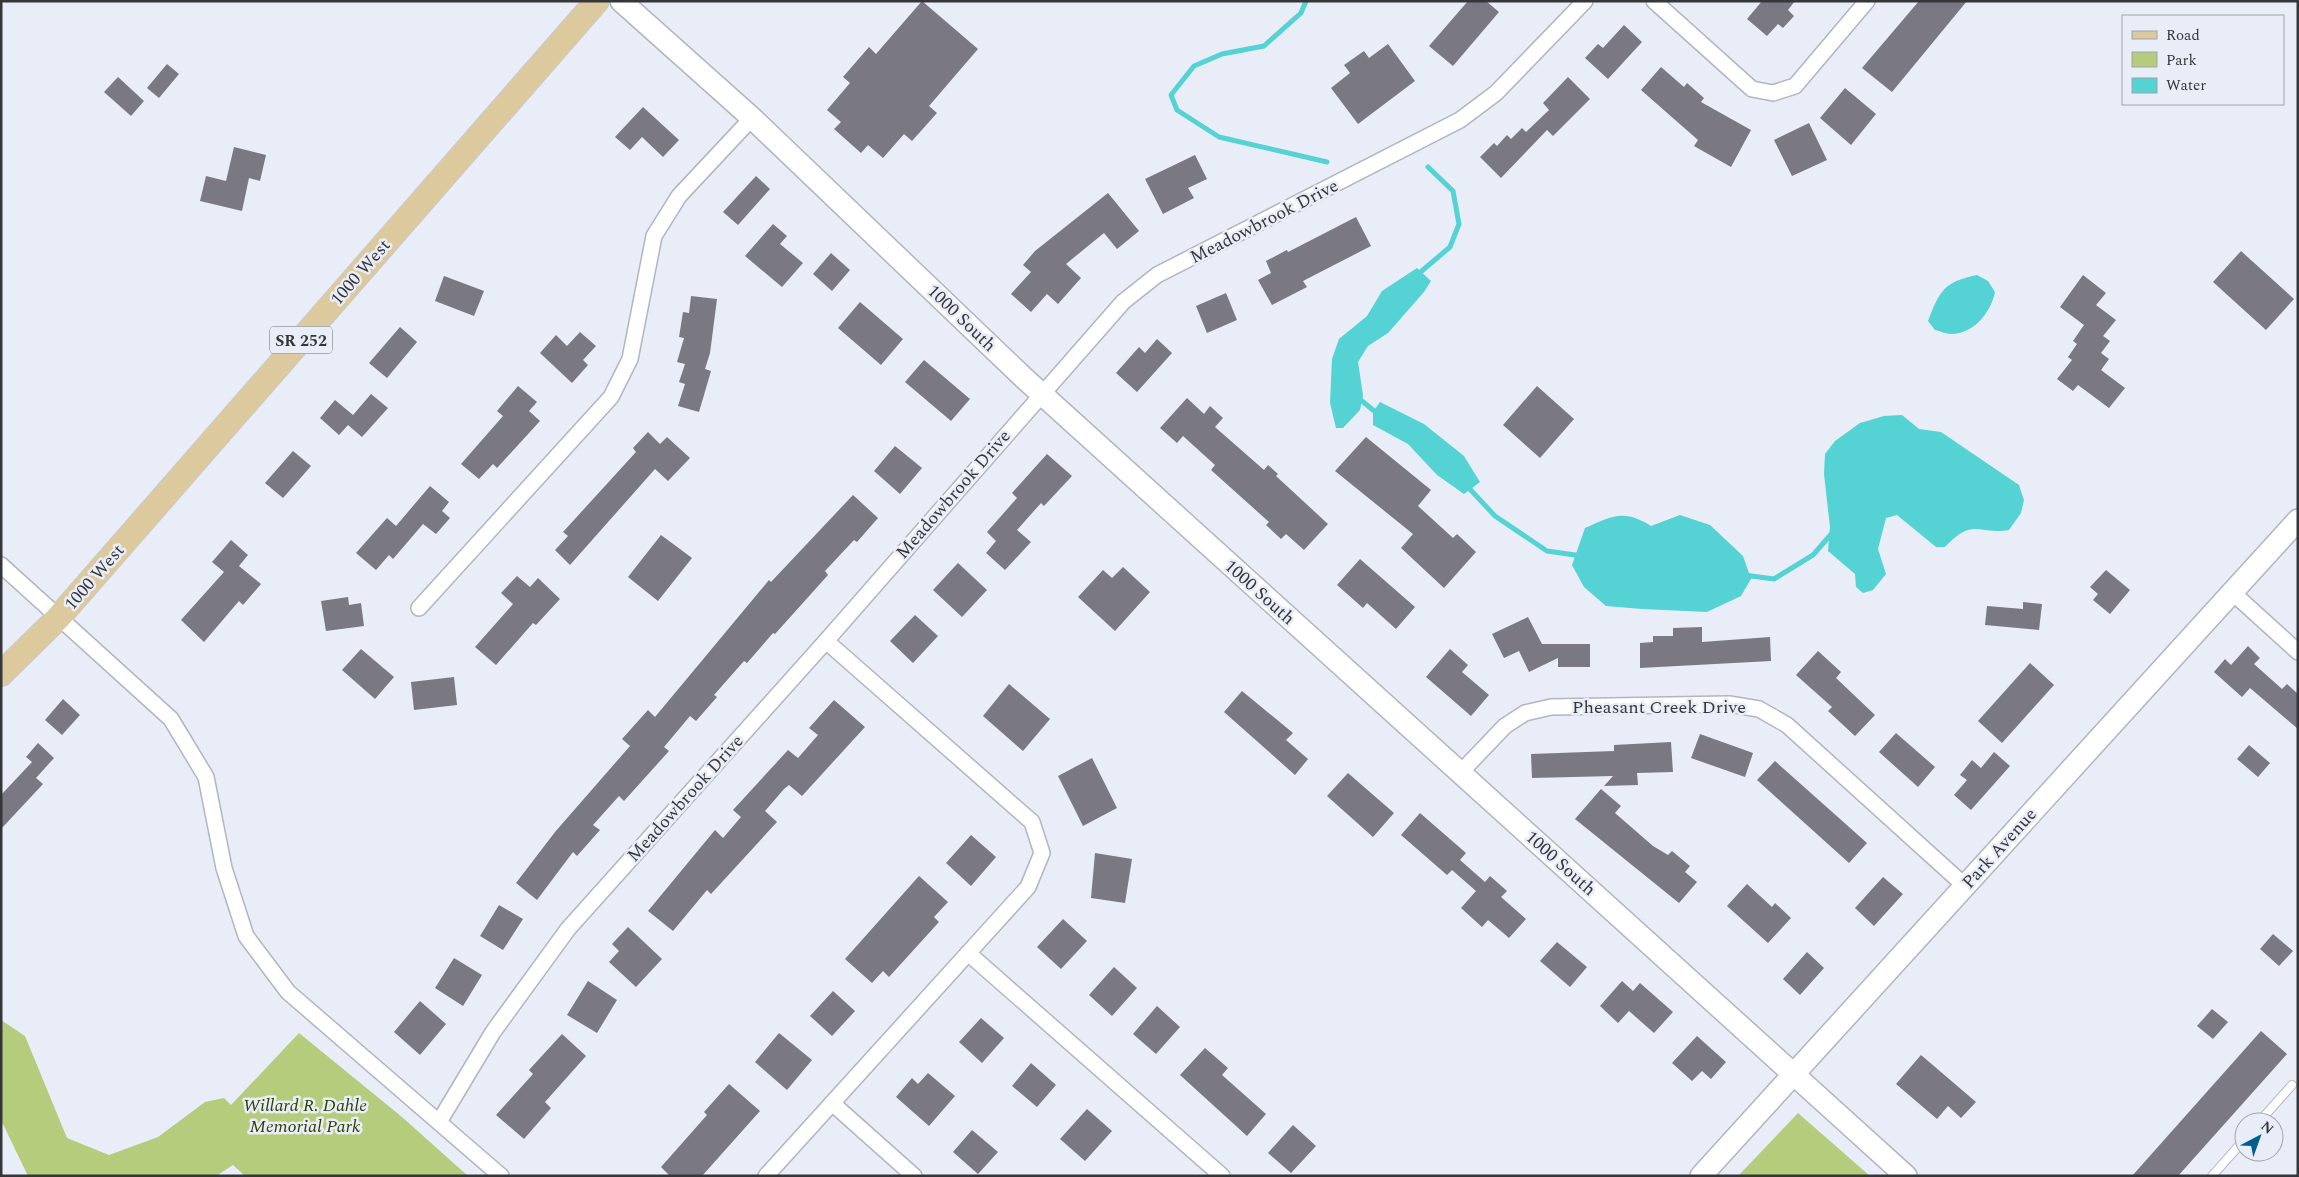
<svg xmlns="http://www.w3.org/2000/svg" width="2299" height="1177" font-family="Spectral,serif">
<rect width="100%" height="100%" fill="#e8edf8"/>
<!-- green -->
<g fill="#b6cc7d">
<polygon points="1,1020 25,1036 67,1138 109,1155 158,1137 205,1102 224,1098 231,1105 299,1033 402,1117 468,1176 245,1176 233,1165 216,1176 28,1176 1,1120"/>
<polygon points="1798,1113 1870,1176 1738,1176"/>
</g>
<!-- water -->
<g fill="#54d2d4">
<polygon points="1417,268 1431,281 1424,292 1388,333 1368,346 1358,362 1363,395 1360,410 1343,428 1336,428 1330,403 1332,359 1339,339 1367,316 1382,291"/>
<path d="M1977 275 1988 281 1995 292C1991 312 1974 334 1951 334 1946 334 1940 331 1935 330L1928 321C1940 290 1944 282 1977 275Z"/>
<polygon points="1380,402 1424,424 1464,456 1480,482 1464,494 1437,475 1408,444 1373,425 1373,412"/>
<path d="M1902 415 1919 429 1941 432 2019 485 2024 500 2021 513 2009 530C1976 535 1974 517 1945 547H1936L1897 515 1886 518 1878 549 1886 574 1873 590 1863 593 1856 587 1855 574 1828 551 1830 527 1824 474 1825 454 1835 441 1860 423 1884 416Z"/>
<path d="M1680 515 1710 525 1743 556 1751 579 1741 596 1707 612 1642 609 1606 606 1584 587 1572 565 1585 528C1613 516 1623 509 1651 526Z"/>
</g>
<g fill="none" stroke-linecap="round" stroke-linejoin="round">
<!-- stream -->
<g stroke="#54d2d4" stroke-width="5">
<polyline points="1306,1 1301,13 1264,46 1222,54 1194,66 1171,95 1177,110 1219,137 1327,162"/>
<polyline points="1417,275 1450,247 1459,224 1453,191 1428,167"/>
<polyline points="1357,397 1378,414"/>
<polyline points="1467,486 1495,516 1547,551 1582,556"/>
<polyline points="1744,575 1774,579 1813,555 1833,532"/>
</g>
</g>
<!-- building -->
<g fill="#797883">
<polygon points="922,1 978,49 929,106 937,113 912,141 904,134 883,158 868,145 861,153 834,129 841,122 827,110 850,83 843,77 869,47 876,54"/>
<polygon points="1468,1 1486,1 1499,12 1453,66 1429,46"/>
<polygon points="1762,1 1795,1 1788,10 1794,16 1783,28 1778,24 1767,36 1747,19"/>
<polygon points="1919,1 1967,1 1892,92 1862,68"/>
<polygon points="1624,25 1642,42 1608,79 1585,58 1598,44 1603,48"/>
<polygon points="1388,44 1415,81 1358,124 1331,88 1350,73 1344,65 1364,51 1369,58"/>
<polygon points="167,64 179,74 159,98 147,88"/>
<polygon points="1661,67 1684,87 1687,83 1704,98 1701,102 1751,130 1731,167 1694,146 1698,140 1641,90"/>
<polygon points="118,77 144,101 131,116 104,92"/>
<polygon points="1568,77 1590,99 1553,136 1547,130 1501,178 1480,157 1494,143 1497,146 1507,135 1511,139 1522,128 1526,132 1549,110 1543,103"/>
<polygon points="1845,88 1876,114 1851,145 1820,118"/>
<polygon points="643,107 679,140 663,157 642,137 630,150 615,137"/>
<polygon points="1809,123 1827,160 1792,176 1774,140"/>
<polygon points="234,147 266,155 260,181 249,178 242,211 200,201 206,176 226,181"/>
<polygon points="1195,155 1207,179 1188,188 1194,198 1163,214 1145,179"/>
<polygon points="756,176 770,189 738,225 723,212"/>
<polygon points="1108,193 1139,231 1117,249 1104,233 1066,264 1081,278 1058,304 1047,294 1031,312 1011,294 1031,272 1023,265 1035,251"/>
<polygon points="1356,217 1371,246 1303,281 1307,287 1272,305 1258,280 1271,273 1266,261 1287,250 1288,252"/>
<polygon points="773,224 787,236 780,244 803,263 782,287 745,256"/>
<polygon points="2241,251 2294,299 2266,330 2213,282"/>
<polygon points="831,253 850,270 832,291 813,274"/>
<polygon points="2083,275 2106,293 2096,305 2116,320 2103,336 2110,341 2101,353 2109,359 2101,370 2125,388 2109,408 2078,385 2073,391 2057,379 2072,360 2068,357 2077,344 2073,341 2084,325 2060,307"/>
<polygon points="444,276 484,291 474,316 435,301"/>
<polygon points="1226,293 1237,320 1207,333 1196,306"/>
<polygon points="691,296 717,299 710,353 705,369 711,371 699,412 678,406 685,384 679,382 685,364 677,362 684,338 679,337 683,312 689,313"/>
<polygon points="860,302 903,339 881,365 838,328"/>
<polygon points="400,327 417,342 387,378 369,363"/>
<polygon points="580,332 596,346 583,360 588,365 572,383 540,353 556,335 567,346"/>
<polygon points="1157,339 1172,353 1137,392 1116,373 1139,347 1145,353"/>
<polygon points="924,360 970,399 951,421 905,382"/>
<polygon points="518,386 537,402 529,411 540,421 497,468 493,464 479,479 461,464 503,416 497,411"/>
<polygon points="1537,386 1574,419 1540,458 1503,425"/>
<polygon points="371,394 388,408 362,437 348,425 339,435 320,418 335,400 353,415"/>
<polygon points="1187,398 1204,414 1210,406 1223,418 1215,427 1264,470 1268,465 1278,474 1276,476 1328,524 1304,550 1286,534 1281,539 1266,525 1269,522 1211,470 1215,465 1183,436 1177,443 1160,428"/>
<polygon points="648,432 660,444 667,437 690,458 668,481 655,469 570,565 555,550 568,536 563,532 636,452 633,448"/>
<polygon points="1366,437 1431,490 1418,506 1453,538 1457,534 1476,552 1444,588 1401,548 1413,534 1335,471"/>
<polygon points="895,446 922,468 900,494 874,471"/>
<polygon points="293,451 311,466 283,498 265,483"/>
<polygon points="1047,454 1072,476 1044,506 1041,503 1017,530 1031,542 1005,570 986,553 996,541 987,532 1017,498 1012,493"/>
<polygon points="430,486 449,502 442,511 450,518 436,534 423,524 393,559 389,555 376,570 356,553 387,518 396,526"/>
<polygon points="853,495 878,518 857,542 854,540 825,571 828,575 775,634 773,633 747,663 744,661 714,695 717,697 696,721 690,716 664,747 669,751 624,801 619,796 593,825 600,830 577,856 573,852 537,900 516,883 555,832 630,746 622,739 648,710 655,717 769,580 771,582"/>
<polygon points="661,535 692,558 658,601 628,577"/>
<polygon points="231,540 248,555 239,566 261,584 243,605 239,601 204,642 181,620 224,572 212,562"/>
<polygon points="1360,559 1415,607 1396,629 1367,603 1363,608 1337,585"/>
<polygon points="958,563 987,590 962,617 933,590"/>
<polygon points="1123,567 1150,592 1115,631 1078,597 1103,570 1112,578"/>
<polygon points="2106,570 2130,590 2110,614 2093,600 2098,594 2090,587"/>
<polygon points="517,576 530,587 538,578 560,599 536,625 533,623 496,665 475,647 513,604 501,593"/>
<polygon points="348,597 349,605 361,603 364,626 326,631 321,601"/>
<polygon points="2023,602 2042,604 2039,630 1985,625 1987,606 2023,609"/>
<polygon points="915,615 938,636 913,663 890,641"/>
<polygon points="1528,617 1542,644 1590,644 1590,667 1558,667 1558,658 1529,672 1519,651 1504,658 1492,634"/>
<polygon points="1702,627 1702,642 1770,637 1771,661 1640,668 1640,643 1653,642 1653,636 1673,636 1673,628"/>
<polygon points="2248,646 2260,658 2254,664 2282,689 2287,684 2298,694 2298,729 2250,688 2242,697 2214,672 2225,659 2231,665"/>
<polygon points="361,649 394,677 375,699 342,670"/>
<polygon points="1450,649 1468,665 1462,672 1489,695 1471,716 1426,677"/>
<polygon points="1818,651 1841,672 1836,678 1875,715 1855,736 1828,711 1832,707 1796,675"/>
<polygon points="2030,663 2054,685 2002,743 1978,721"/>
<polygon points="454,677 457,705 414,710 411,682"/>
<polygon points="1009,684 1050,719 1023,751 983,716"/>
<polygon points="1242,691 1293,733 1286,740 1308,759 1295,775 1224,712"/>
<polygon points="63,699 80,715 62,735 45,720"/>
<polygon points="834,700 865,727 802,796 789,785 784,789 765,811 777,822 711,894 707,890 673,931 648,911 715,830 723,838 741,817 733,810 788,750 798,758 818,735 809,728"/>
<polygon points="1896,733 1935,767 1918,787 1879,752"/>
<polygon points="1700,734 1753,753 1745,777 1691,758"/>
<polygon points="1671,742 1673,772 1637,773 1638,785 1604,786 1613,776 1532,778 1531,754 1614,751 1614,745"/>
<polygon points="38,743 54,758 36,778 43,784 1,829 1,795 32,762 26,757"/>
<polygon points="2249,745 2270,763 2258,777 2237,759"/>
<polygon points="1994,752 2010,766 1971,810 1954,795 1967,780 1960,775 1972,760 1981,768"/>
<polygon points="1092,758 1117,808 1083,826 1058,776"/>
<polygon points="1775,761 1867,843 1849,863 1757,780"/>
<polygon points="1348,773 1394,813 1373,837 1327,796"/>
<polygon points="1601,789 1621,806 1615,813 1653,846 1668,855 1672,851 1690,866 1685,872 1697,882 1679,903 1575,819"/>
<polygon points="1420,813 1466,853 1460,860 1485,882 1490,876 1507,891 1501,897 1526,919 1509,938 1488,920 1482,927 1461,908 1476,891 1452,870 1447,875 1401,835"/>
<polygon points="971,835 996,857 971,886 946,863"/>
<polygon points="1095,853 1132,859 1125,903 1091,898"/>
<polygon points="919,876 948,902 934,917 939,922 889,977 883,971 872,983 845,959"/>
<polygon points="1883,877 1903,894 1874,926 1855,908"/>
<polygon points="1747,884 1772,907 1775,903 1791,918 1768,943 1727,906"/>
<polygon points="499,905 523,919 503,950 480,936"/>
<polygon points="1063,919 1087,941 1061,969 1037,947"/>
<polygon points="628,927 662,959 636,987 609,962 619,951 612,944"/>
<polygon points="2273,934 2293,951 2279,966 2260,949"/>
<polygon points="1557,942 1587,967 1570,987 1540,961"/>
<polygon points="1807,952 1824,968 1800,995 1783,979"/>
<polygon points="454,958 482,975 463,1006 435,988"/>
<polygon points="1114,967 1137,988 1112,1016 1089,995"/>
<polygon points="588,981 617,1000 597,1033 567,1015"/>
<polygon points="1622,981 1633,991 1640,983 1673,1012 1654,1033 1629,1011 1618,1023 1600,1006"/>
<polygon points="833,991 855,1011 832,1036 810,1016"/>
<polygon points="420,1001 446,1024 420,1055 394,1032"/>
<polygon points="1157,1006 1180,1027 1156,1054 1133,1034"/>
<polygon points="2212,1009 2228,1022 2213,1039 2197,1026"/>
<polygon points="981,1018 1004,1038 982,1063 959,1042"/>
<polygon points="2261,1031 2287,1054 2178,1176 2132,1176"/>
<polygon points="779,1033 812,1060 787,1090 755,1062"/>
<polygon points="562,1034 586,1056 545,1102 551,1108 524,1139 496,1115 533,1074 529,1070"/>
<polygon points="1697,1036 1726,1062 1711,1079 1702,1071 1692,1081 1672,1063"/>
<polygon points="1205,1048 1228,1068 1222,1075 1266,1114 1247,1136 1180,1075"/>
<polygon points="1921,1055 1976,1102 1961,1118 1948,1106 1937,1119 1896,1084"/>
<polygon points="1031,1063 1056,1085 1037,1107 1012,1086"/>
<polygon points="928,1073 955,1096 929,1126 896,1097 912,1078 918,1084"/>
<polygon points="729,1084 760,1111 702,1176 670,1176 661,1167 707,1115 704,1112"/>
<polygon points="1087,1109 1112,1131 1085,1161 1060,1139"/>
<polygon points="1293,1125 1316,1146 1291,1173 1268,1153"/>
<polygon points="972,1130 998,1152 978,1174 953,1152"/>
</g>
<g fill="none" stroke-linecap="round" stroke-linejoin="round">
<defs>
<g id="lane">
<polyline points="2259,1122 2292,1085"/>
<polyline points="2212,1176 2244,1140"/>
</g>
<g id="street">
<polyline points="1654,1 1752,89 1773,93 1795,86 1867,1"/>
<polyline points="1,565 171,719 206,777 224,868 246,936 288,992 501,1176"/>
<polyline points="2233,593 2298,652"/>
<polyline points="419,608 611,397 630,359 654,236 679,196 752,118"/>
<polyline points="1461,772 1505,726 1525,713 1551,707 1729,704 1759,709 1787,725 1965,886"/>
<polyline points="968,953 1222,1176"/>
<polyline points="832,1103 914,1176"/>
<polyline points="439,1122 493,1032 568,929 826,641 1123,302 1157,275 1460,120 1496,93 1585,1"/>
<polyline points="766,1176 1028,887 1042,853 1032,822 826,641"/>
</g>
<g id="secondary">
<polyline points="621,1 752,118 1024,378 1906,1176"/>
<polyline points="1701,1176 2298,520"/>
</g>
<polyline id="primary" points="1,674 58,618 597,1"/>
</defs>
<!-- lane casing -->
<use href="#lane" stroke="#b0b5c0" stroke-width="10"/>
<!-- street casing -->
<use href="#street" stroke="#b0b5c0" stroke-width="18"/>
<!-- secondary casing -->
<use href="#secondary" stroke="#b0b5c0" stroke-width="24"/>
<!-- primary casing -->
<use href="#primary" stroke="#cacbcc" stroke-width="26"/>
<!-- lane -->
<use href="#lane" stroke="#fff" stroke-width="8"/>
<!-- street -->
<use href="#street" stroke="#fff" stroke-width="15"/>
<!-- secondary -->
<use href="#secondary" stroke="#fff" stroke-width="21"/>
<!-- primary -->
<use href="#primary" stroke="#dcc99e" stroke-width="24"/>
</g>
<g text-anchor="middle" stroke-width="5" stroke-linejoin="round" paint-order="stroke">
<!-- shield labels -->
<rect fill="#e8edf8" stroke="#6a6d73" stroke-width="1" x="270" y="326.5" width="62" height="27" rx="4"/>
<g font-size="16" font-weight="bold" fill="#34363a">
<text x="301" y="346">SR 252</text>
</g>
<!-- street labels -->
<g font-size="18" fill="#34363a" stroke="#e8edf8">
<text transform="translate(1264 221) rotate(-27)" y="6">Meadowbrook Drive</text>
<text transform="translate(360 272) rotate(-49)" y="6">1000 West</text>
<text transform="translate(962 318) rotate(44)" y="6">1000 South</text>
<text transform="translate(953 494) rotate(-49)" y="6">Meadowbrook Drive</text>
<text transform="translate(94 577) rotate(-49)" y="6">1000 West</text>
<text transform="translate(1260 592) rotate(42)" y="6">1000 South</text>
<text x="1659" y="713">Pheasant Creek Drive</text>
<text transform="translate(685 798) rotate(-48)" y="6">Meadowbrook Drive</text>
<text transform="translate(1999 848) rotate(-48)" y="6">Park Avenue</text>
<text transform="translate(1561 863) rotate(42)" y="6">1000 South</text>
</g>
<!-- park labels -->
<g font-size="18" font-style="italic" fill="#313e00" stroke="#e8edf8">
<text x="305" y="1111">Willard R. Dahle<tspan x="305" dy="21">Memorial Park</tspan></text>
</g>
</g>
<!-- border -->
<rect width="2299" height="1177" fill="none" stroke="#34363a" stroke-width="5"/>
<!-- legend -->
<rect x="2122" y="15" width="162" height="90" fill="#e8edf8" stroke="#a0a4ac"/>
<rect x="2132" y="31" width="25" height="8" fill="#dcc99e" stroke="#a0a4ac"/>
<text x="2166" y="40" font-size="15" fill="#34363a">Road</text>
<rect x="2132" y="52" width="25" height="15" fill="#b6cc7d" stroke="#a0a4ac"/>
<text x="2166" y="65" font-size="15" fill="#34363a">Park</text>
<rect x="2132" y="78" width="25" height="15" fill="#54d2d4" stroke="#a0a4ac"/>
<text x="2166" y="90" font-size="15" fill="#34363a">Water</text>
<!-- north arrow -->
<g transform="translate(2259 1137) rotate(41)"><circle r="24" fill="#e8edf8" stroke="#a0a4ac"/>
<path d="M0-4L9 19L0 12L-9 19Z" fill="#005f8f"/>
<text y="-8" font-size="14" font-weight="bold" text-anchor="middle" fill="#34363a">N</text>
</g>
</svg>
